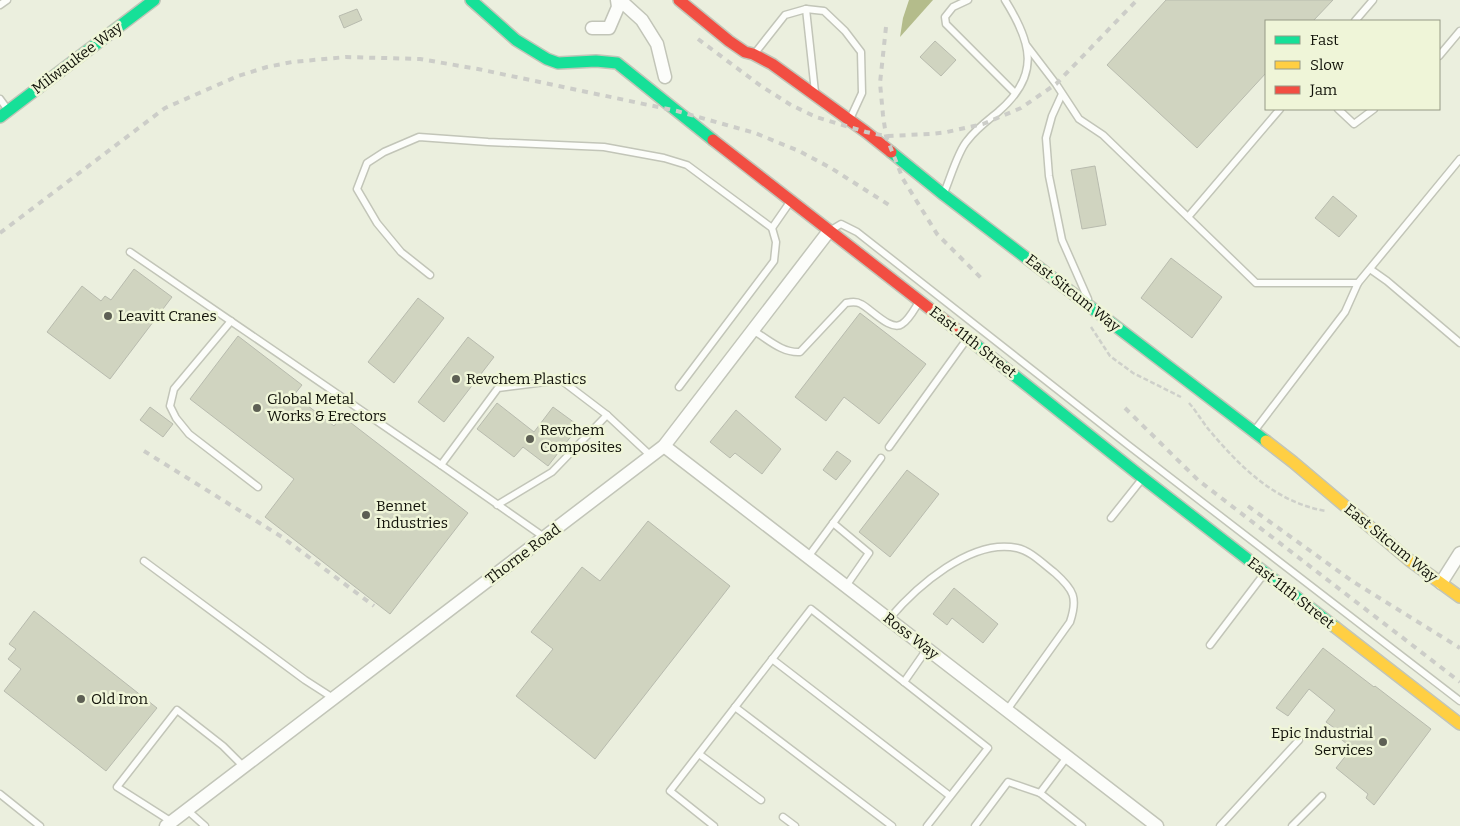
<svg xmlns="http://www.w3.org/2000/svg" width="1460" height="826" font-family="Bitter,serif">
<rect width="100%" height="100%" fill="#ebefde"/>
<!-- water -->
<polygon fill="#b4bc8b" points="909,0 933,0 900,37 903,18"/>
<!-- building -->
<g fill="#d0d4c0" stroke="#b8bbae">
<polygon points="1166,0 1333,0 1313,21 1266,21 1266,73 1197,148 1107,65"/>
<polygon points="357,9 362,20 344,28 339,16"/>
<polygon points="935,41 956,60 941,76 920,57"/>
<polygon points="1095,166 1106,225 1082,229 1071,170"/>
<polygon points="1333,196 1357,216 1339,237 1315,218"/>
<polygon points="1171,258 1222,297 1192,338 1141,298"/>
<polygon points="134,269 172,297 110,379 47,332 82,286 101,301 105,296 111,300"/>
<polygon points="418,298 444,318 394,383 368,362"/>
<polygon points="860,313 926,364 879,424 844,397 826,421 795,397"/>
<polygon points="238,336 302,385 294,395 334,426 342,416 468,513 390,614 265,517 294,479 190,399"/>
<polygon points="468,337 494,357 444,422 418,402"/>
<polygon points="497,403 534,432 553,407 579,426 548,466 523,447 514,457 477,429"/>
<polygon points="150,407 173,424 163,437 140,420"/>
<polygon points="736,410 781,449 762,474 735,453 730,458 710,442"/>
<polygon points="837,451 851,461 836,480 823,470"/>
<polygon points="907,470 939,494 890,557 859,532"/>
<polygon points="648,521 730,586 595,759 516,696 553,649 531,632 582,567 600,581"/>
<polygon points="954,588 998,624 983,643 952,618 947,625 933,614"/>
<polygon points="34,611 157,708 106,771 4,691 21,669 8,659 16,649 9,644"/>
<polygon points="1323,648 1374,687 1375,686 1431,729 1374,805 1366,798 1368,794 1336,768 1352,748 1337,736 1340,732 1326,722 1335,710 1309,689 1288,716 1276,708"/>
</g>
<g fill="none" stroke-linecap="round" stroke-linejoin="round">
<defs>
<g id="lane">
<polyline points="968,0 953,7 945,17 946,24 1015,93"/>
<polyline points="0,5 7,0"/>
<polyline points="806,9 815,92"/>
<polyline points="1355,21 1373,0"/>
<polyline points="1027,46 1056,84 1079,119 1103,135 1256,283 1358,283"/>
<polyline points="755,53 785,15 806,9 824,11 845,31 861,52 862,93 850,119"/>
<polyline points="1439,56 1460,31"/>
<polyline points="1062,94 1052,116 1046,138 1049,176 1062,240 1088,299"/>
<polyline points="0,99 8,110"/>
<polyline points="1338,109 1354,124 1374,109"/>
<path d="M944 193C950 179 958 151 967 141 976 129 987 121 998 112 1041 75 1032 43 1005 0"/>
<polyline points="1188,217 1280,109"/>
<polyline points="831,230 841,224 857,232 1128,445 1460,701"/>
<polyline points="130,252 441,465 544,537"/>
<polyline points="1370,269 1387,281 1460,343"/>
<polyline points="430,275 401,252 377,223 357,189 367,163 384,152 419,137 488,142 604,147 664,158 687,165 772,228 790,202"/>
<polyline points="231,321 174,389 170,406 176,418 189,434 258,487"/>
<path d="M754 331C769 340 782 353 800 352L846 303C851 302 856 301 861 304 871 309 891 332 902 324 909 320 915 308 919 302"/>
<polyline points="679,387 774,261 776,242 772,228"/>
<polyline points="607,415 651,456"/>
<polyline points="1255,430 1345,312 1358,283 1460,159"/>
<polyline points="889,447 967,339"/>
<polyline points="441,465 498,388 561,380 607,415 552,472 497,505"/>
<polyline points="1111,518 1142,479"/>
<polyline points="833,523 869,553 846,586"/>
<polyline points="808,557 881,458"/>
<polyline points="144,561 305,680 333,698"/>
<path d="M889 619C916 587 971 538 1017 548 1031 551 1043 564 1055 573 1074 590 1078 598 1070 622L1007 710"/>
<polyline points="1210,645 1264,574"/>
<polyline points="772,659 950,796"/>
<polyline points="904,682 927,649"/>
<polyline points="735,707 892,826"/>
<polyline points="699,754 761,800"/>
<polyline points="1040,793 1067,757"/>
<polyline points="0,794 40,826"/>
<polyline points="187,810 205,826"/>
<polyline points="783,817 795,826"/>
<polyline points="172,822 117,787 177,710 223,746 244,767"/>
<polyline points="714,826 670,791 811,609 988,748 927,826"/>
<polyline points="975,826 1008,782 1040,793 1082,826"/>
<polyline points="1220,826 1299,740"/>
<polyline points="1292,826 1322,796"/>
</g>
<g id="street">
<polyline points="620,0 642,20 657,44 665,77"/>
<polyline points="592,28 609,28 618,7 617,0"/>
<polyline points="664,446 1157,826"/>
<polyline points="1441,583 1460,553"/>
<polyline points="166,826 664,446 829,231"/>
</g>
<g id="fast">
<polyline points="471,0 516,40 547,59 558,63 596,61 617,63 713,140"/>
<polyline points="0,117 154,0"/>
<polyline points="891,152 944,195 1266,441"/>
<polyline points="961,333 1143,478 1335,627"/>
</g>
<g id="slow">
<polyline points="1266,441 1293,462 1409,560 1460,597"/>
<polyline points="1335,627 1460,724"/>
</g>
<g id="jam">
<polyline points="679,0 729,41 745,52 753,54 772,64 866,132 891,152"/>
<polyline points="713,140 961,333"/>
</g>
</defs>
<!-- lane casing -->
<use href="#lane" stroke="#c2c5b8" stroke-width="9"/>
<!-- street casing -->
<use href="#street" stroke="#c2c5b8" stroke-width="15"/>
<!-- fast casing -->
<use href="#fast" stroke="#c2c5b8" stroke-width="14"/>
<!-- slow casing -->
<use href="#slow" stroke="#c2c5b8" stroke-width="14"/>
<!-- jam casing -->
<use href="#jam" stroke="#c2c5b8" stroke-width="14"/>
<!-- path -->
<g stroke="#ced0ca" stroke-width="2.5" stroke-dasharray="5 2.5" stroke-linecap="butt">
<polyline points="1091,327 1110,356 1133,373 1181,397"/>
<path d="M1189 403C1197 412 1203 423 1210 431 1241 468 1277 503 1326 511"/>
</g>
<!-- lane -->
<use href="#lane" stroke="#fcfdfa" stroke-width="6"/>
<!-- street -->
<use href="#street" stroke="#fcfdfa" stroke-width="12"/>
<!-- fast -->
<use href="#fast" stroke="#16e098" stroke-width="11"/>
<!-- slow -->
<use href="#slow" stroke="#ffcf43" stroke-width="11"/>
<!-- jam -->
<use href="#jam" stroke="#f24e42" stroke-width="11"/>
<!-- rail -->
<g stroke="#cccdc8" stroke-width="4" stroke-dasharray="6 6" stroke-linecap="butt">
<polyline points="886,27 880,83 883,115 886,136 903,179 937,234 983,280"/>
<polyline points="698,39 761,86 791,105 816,117 866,132 886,136 931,134 947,132 983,124 1021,108 1056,84 1137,0"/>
<polyline points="0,233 165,108 238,76 267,67 292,62 346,57 420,59 478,69 677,111 755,133 799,151 831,168 889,205"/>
<polyline points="1125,408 1198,480 1460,682"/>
<polyline points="144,451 282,537 374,606"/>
<polyline points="1248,506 1352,581 1460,648"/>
</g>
</g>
<!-- markers -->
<g fill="#5d5f54" stroke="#eff5d8" stroke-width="2">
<circle cx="108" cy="316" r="5"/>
<circle cx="456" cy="379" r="5"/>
<circle cx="257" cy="408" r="5"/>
<circle cx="530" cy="439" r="5"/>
<circle cx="366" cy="515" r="5"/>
<circle cx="81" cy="699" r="5"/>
<circle cx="1383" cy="742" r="5"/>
</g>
<g text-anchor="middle" stroke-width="5" stroke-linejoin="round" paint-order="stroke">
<!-- street labels -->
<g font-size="15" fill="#111209" stroke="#eff5d8">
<text transform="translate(77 58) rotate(-37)" y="5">Milwaukee Way</text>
<text transform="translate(1073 293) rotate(38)" y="5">East Sitcum Way</text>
<text transform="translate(973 342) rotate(38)" y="5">East 11th Street</text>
<text transform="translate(1391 543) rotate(39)" y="5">East Sitcum Way</text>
<text transform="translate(523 554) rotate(-37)" y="5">Thorne Road</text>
<text transform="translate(1291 593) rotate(38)" y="5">East 11th Street</text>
<text transform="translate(911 636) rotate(38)" y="5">Ross Way</text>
</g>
<!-- poi labels -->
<g font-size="15" fill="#111209" stroke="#eff5d8" text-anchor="start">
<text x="118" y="321">Leavitt Cranes</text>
<text x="466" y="384">Revchem Plastics</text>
<text x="267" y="404">Global Metal<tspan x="267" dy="17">Works &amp; Erectors</tspan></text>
<text x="540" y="435">Revchem<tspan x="540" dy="17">Composites</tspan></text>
<text x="376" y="511">Bennet<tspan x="376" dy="17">Industries</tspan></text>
<text x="91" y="704">Old Iron</text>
<text x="1373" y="738" text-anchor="end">Epic Industrial<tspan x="1373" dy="17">Services</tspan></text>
</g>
</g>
<!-- legend -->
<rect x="1265" y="20" width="175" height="90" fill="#eff5d8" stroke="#969a85"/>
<rect x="1275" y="36" width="25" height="8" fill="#16e098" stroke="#969a85"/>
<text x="1310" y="45" font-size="15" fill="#111209">Fast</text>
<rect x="1275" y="61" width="25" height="8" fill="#ffcf43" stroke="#969a85"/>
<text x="1310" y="70" font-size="15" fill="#111209">Slow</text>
<rect x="1275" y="86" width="25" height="8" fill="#f24e42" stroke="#969a85"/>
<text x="1310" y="95" font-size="15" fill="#111209">Jam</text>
</svg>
